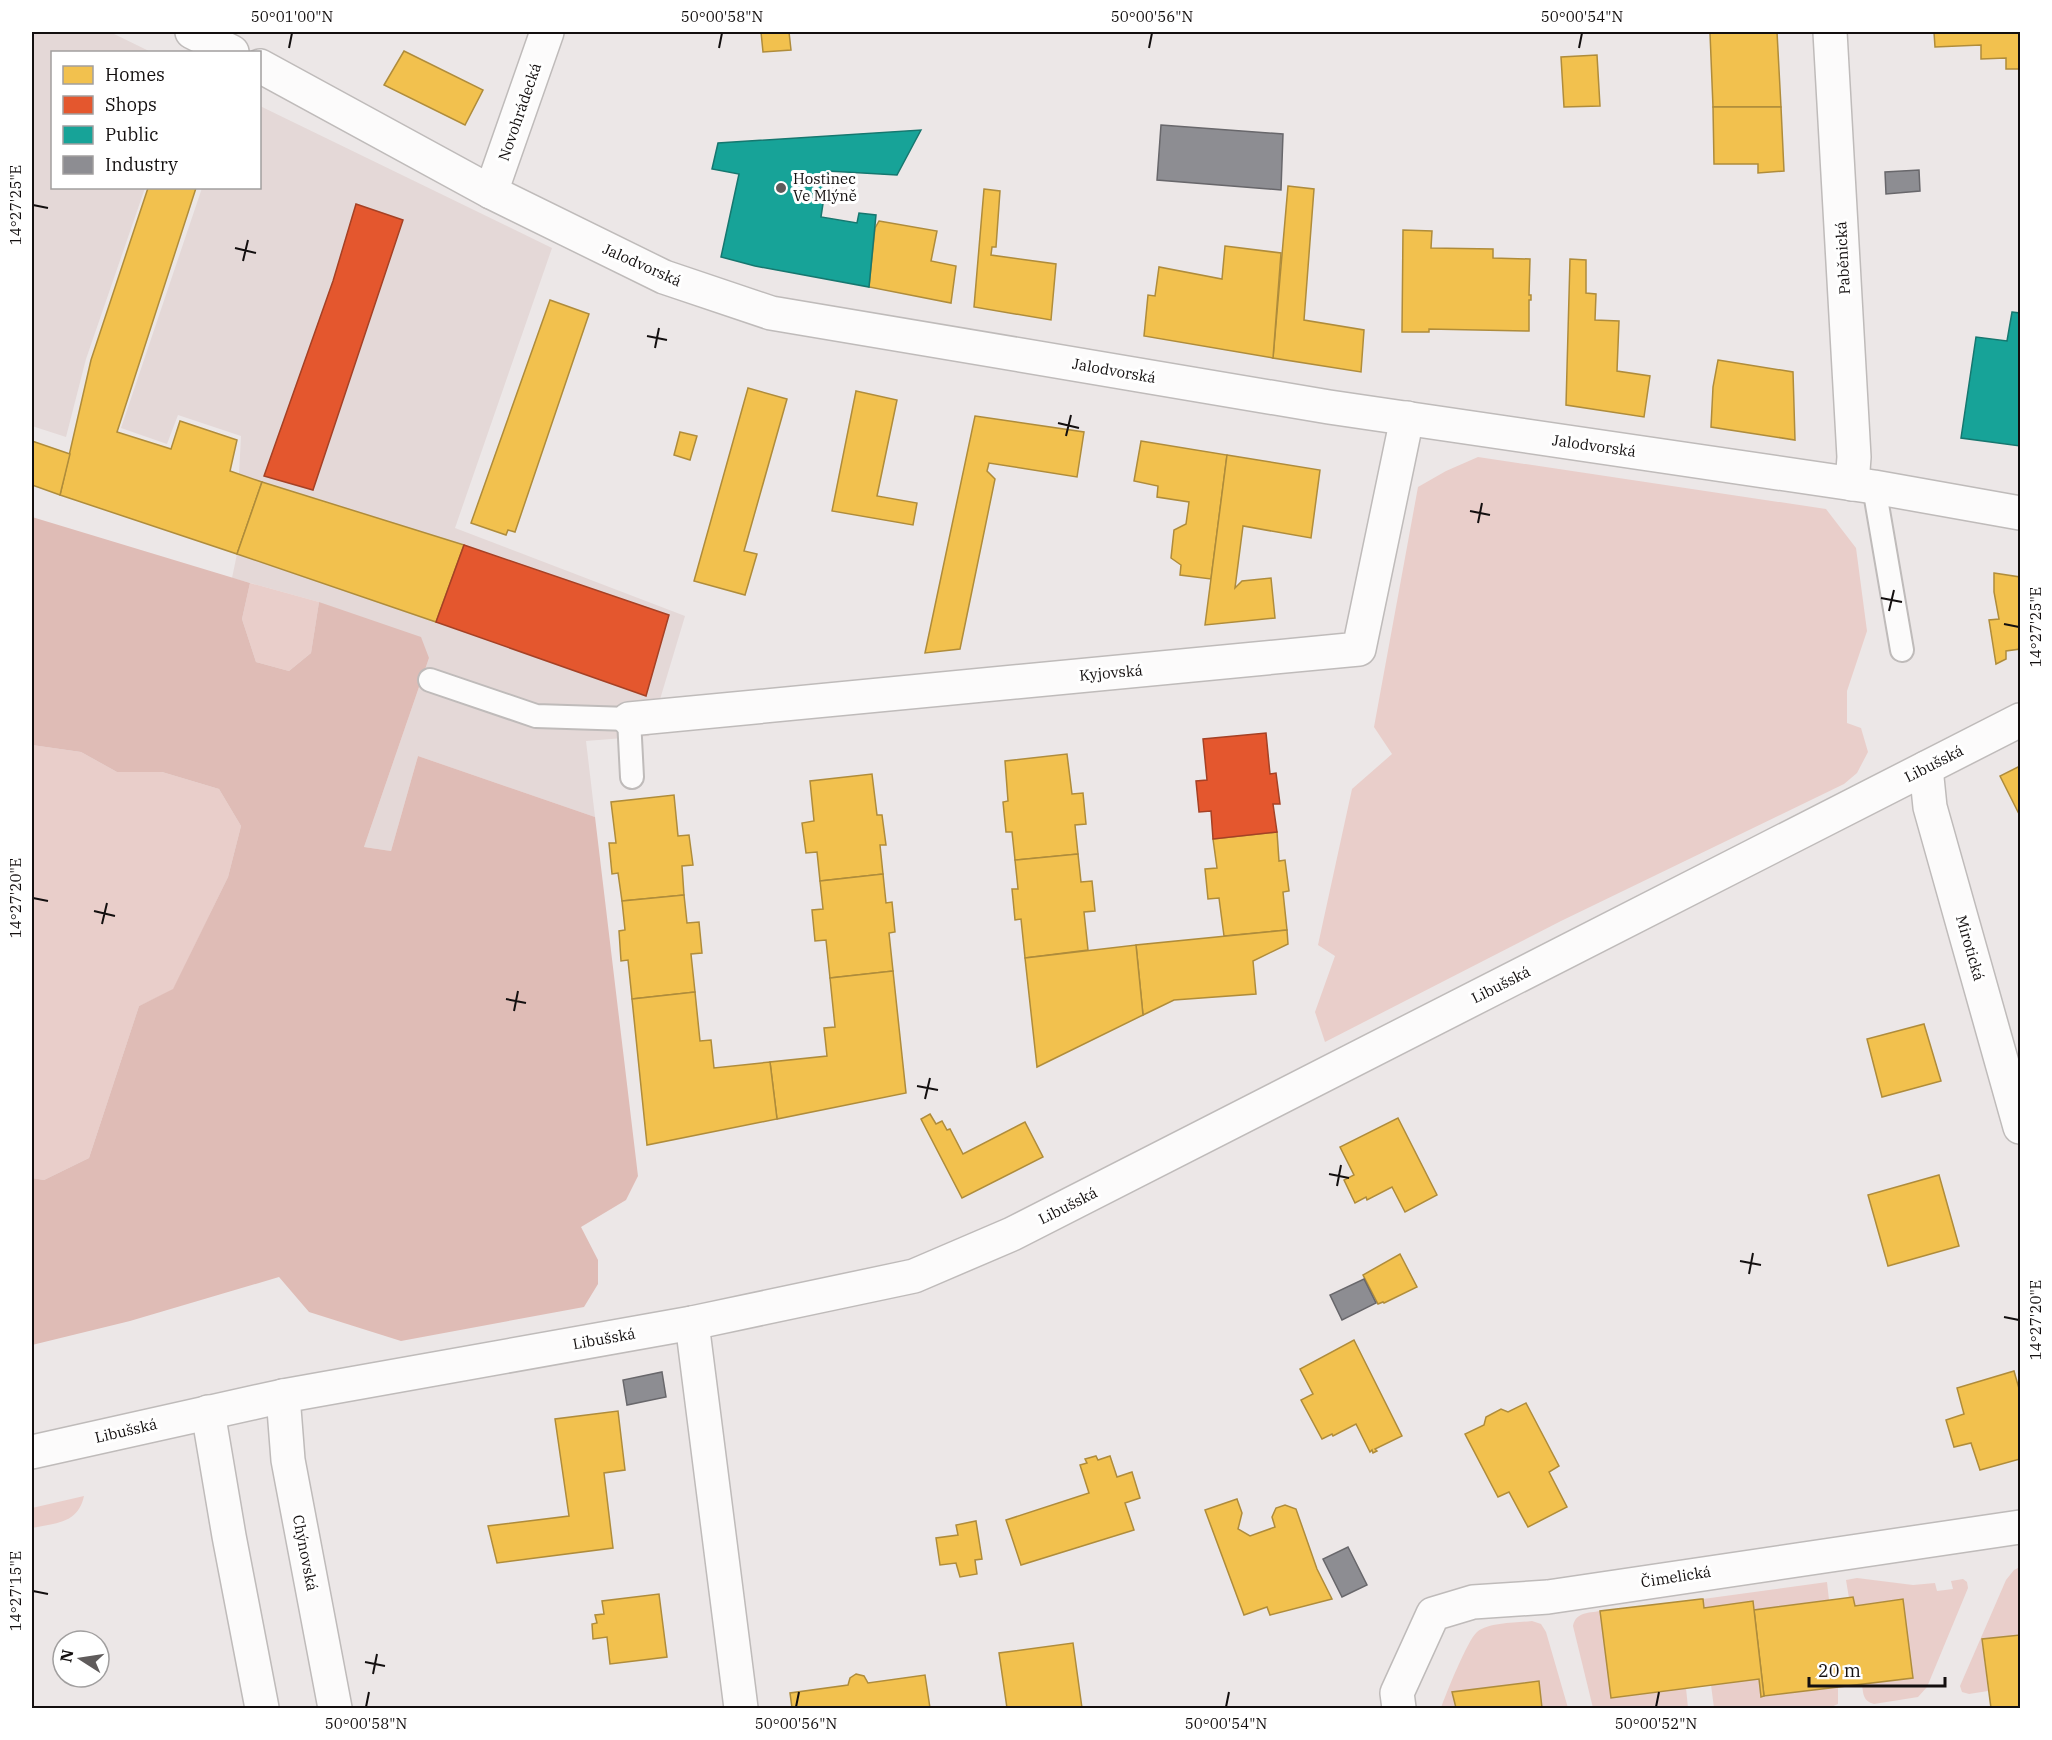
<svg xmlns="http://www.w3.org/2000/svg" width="2052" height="1740" font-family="'IBM Plex Serif',serif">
<rect width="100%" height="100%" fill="#ece7e7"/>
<!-- built -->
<g fill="#e4d8d7">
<polygon points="32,32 110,32 151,52 52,52 52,188 145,188 86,359 66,437 32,426"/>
<polygon points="260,106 552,248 455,528 685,616 649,736 586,741 595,817 418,756 391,851 364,847 429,658 319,602 232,578 237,554 262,482 239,474 241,436 178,415 167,444 121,428 202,188 260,188"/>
</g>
<!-- green -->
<g fill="#e9ceca">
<polygon points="1478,457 1826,509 1856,548 1867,631 1847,691 1847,723 1861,728 1868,752 1857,773 1844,784 1561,921 1325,1042 1315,1012 1335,956 1318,945 1352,789 1392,754 1374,727 1418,487 1446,471"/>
<polygon points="250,583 319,602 311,653 289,671 256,662 242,619"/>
<polygon points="32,745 81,752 117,772 162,772 219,789 241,826 228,877 173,990 139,1006 89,1158 44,1180 32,1178"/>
<path d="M84 1496C78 1524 55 1523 32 1528V1508Z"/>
<polygon points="2020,1567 2020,1635 1982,1640 1988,1691 1969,1694 1962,1692 1960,1686 2006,1580 2014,1570"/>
<path d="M1857 1578 1913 1585 1935 1583 1937 1591 1953 1589 1951 1581 1963 1579 1967 1582 1968 1588 1927 1687 1918 1697 1874 1704C1863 1701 1863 1694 1862 1683L1913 1677 1903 1600 1855 1606 1853 1597 1849 1598 1846 1580Z"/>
<polygon points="1827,1582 1829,1600 1754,1610 1750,1603 1704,1608 1703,1599"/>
<path d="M1600 1611 1611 1698 1686 1688 1688 1708H1593L1573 1626C1576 1612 1588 1613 1600 1611Z"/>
<path d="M1532 1621 1541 1624 1546 1632 1568 1708H1542L1539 1681 1454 1694 1456 1708H1441C1445 1696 1468 1639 1477 1632 1490 1622 1516 1623 1532 1621Z"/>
<polygon points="1759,1679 1761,1697 1838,1686 1838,1704 1829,1708 1714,1708 1711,1685"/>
</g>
<!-- forest -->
<polygon fill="#dfbcb6" points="32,517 250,583 242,619 256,662 289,671 311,653 319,602 421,637 429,658 364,847 391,851 418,756 595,817 638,1176 626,1200 581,1227 598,1260 598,1284 584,1307 401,1341 309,1312 279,1277 130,1321 32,1345 32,1178 44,1180 89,1158 139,1006 173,989 228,877 241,826 219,789 162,772 117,772 81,752 32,745"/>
<!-- homes -->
<g fill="#f2c14e" stroke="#af8c3b" stroke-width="1.5">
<polygon points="761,32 789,32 791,50 763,52"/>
<polygon points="1777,32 1781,107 1713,107 1710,33"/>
<polygon points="1934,32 2020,32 2020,69 2006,69 2006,58 1981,59 1981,45 1935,47"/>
<polygon points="404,51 483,90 465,125 384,85"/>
<polygon points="1597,55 1600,106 1564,107 1561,57"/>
<polygon points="1713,107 1781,107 1784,171 1758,173 1758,164 1714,164"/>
<polygon points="1288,186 1314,189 1304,320 1364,330 1361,372 1273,358"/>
<polygon points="148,188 196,188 117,432 171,449 180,421 237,440 230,471 262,482 237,554 60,495 91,360"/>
<polygon points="984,189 1000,191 996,247 992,247 991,255 1056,264 1051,320 974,307"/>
<polygon points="879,221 937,231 931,261 956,266 951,303 869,287 875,228"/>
<polygon points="1403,230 1432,231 1431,248 1493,249 1493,258 1530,259 1529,295 1531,295 1531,300 1529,300 1529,331 1429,329 1429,332 1402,332"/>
<polygon points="1225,246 1281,253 1273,358 1144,336 1148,295 1155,296 1159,267 1222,279"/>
<polygon points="1570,259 1586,260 1586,293 1596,294 1595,320 1619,321 1617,371 1650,376 1644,417 1566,405"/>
<polygon points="550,300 589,314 515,532 508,530 506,535 471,523"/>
<polygon points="1718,360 1793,372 1795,440 1711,427 1713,387"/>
<polygon points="748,388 787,399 744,551 757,554 745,595 694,581"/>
<polygon points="856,391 897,400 877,496 917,503 913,525 832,511"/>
<polygon points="975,416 1084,432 1077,477 989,463 987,471 995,479 960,649 925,653"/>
<polygon points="680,432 697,436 690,460 674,455"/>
<polygon points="32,441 70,454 60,495 32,485"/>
<polygon points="1141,441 1227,455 1211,579 1180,575 1181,565 1171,558 1174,530 1186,524 1189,502 1157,497 1158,486 1134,481"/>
<polygon points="1227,455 1320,470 1311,538 1243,526 1235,588 1242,581 1271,578 1275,618 1205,625"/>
<polygon points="262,482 464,545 436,622 237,554"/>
<polygon points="1994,573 2020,577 2020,649 2006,651 2006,659 1996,664 1989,620 1999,619 1994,592"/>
<polygon points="1067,754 1072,794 1083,793 1086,824 1075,825 1078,854 1015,860 1012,832 1006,832 1003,802 1008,801 1005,761"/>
<polygon points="2020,766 2020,816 2000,776"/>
<polygon points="872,774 877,815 882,815 886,845 880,845 883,874 820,881 817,852 806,853 802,823 814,821 810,781"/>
<polygon points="674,795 678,836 689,835 693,865 682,866 684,895 622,901 618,873 612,874 609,843 616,843 611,802"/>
<polygon points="1277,832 1279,861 1285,860 1289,891 1283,892 1287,930 1224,936 1219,898 1208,899 1205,869 1217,868 1213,839"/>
<polygon points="1078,854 1081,882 1092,881 1095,911 1084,912 1088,950 1025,958 1021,919 1015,920 1012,889 1018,889 1015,860"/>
<polygon points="883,874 886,903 892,902 895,932 889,933 893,971 830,978 826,940 815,941 812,910 823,909 820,881"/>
<polygon points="684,895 687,923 699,922 702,953 691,954 695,992 632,999 628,960 621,961 619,931 625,930 622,901"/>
<polygon points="1287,930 1288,944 1253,961 1256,994 1174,1000 1143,1015 1136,945"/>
<polygon points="1136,945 1143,1015 1037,1067 1025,958"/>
<polygon points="893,971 906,1093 777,1119 770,1062 827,1056 824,1028 835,1027 830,978"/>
<polygon points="695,992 700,1041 711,1040 714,1068 770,1062 777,1119 647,1145 632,999"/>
<polygon points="1924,1024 1941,1081 1882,1097 1867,1039"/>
<polygon points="930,1114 936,1124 942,1121 947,1130 950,1129 963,1154 1025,1122 1043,1157 962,1198 921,1119"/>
<polygon points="1398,1118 1437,1195 1405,1212 1392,1187 1367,1200 1366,1197 1355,1203 1344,1180 1354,1175 1340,1147"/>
<polygon points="1939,1175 1959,1246 1888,1266 1868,1195"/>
<polygon points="1400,1254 1417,1287 1384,1303 1383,1302 1378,1304 1363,1275"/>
<polygon points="1354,1340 1402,1436 1375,1449 1377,1451 1373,1453 1372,1450 1370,1452 1356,1424 1333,1436 1332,1434 1322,1439 1301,1400 1313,1394 1300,1369"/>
<polygon points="2014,1371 2020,1392 2020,1459 1980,1470 1971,1443 1954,1447 1946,1420 1964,1414 1957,1388"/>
<polygon points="1526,1403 1559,1466 1549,1472 1567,1507 1528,1527 1509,1492 1498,1497 1465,1434 1484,1425 1486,1417 1501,1409 1508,1412"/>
<polygon points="618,1411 625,1470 604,1473 613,1548 497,1563 488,1526 569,1516 555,1419"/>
<polygon points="1096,1456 1098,1460 1110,1456 1117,1477 1132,1472 1140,1498 1125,1503 1134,1530 1021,1565 1006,1520 1089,1493 1080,1465 1087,1463 1085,1459"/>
<polygon points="1237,1499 1242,1513 1238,1529 1250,1536 1275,1527 1272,1517 1276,1508 1285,1505 1296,1509 1317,1569 1332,1599 1270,1615 1267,1607 1244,1615 1205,1510"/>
<polygon points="976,1521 982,1559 975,1560 977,1574 960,1577 956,1563 940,1565 936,1538 958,1535 956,1525"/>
<polygon points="659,1594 667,1657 610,1664 607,1637 593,1639 592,1624 597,1623 595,1615 604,1614 602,1601"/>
<polygon points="1853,1597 1855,1606 1903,1599 1913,1678 1764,1696 1754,1610"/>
<polygon points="1701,1599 1703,1599 1704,1608 1753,1601 1764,1696 1761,1697 1759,1679 1611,1698 1600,1611"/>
<polygon points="2020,1635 2020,1708 1991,1708 1982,1639"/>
<polygon points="1073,1643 1082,1708 1007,1708 999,1653"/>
<polygon points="856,1674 864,1676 868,1683 925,1675 930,1708 792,1708 790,1693 848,1685 850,1678"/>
<polygon points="1539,1681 1542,1708 1456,1708 1452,1692"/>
</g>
<!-- shops -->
<g fill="#e4572e" stroke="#a54125" stroke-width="1.5">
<polygon points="356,204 403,220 313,490 264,476 333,281"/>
<polygon points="464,545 669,615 646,696 436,622"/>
<polygon points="1266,733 1270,774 1276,773 1280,804 1273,804 1277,832 1213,839 1211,811 1199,812 1196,781 1207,780 1203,739"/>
</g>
<!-- public -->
<g fill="#17a398" stroke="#16776f" stroke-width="1.5">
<polygon points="921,130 897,175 828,171 821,217 857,223 859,213 876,215 869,287 755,266 721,257 739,174 712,169 718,143"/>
<polygon points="2012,312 2020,313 2020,446 1961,438 1976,337 2007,341"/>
</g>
<!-- industry -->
<g fill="#8d8d92" stroke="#68676b" stroke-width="1.5">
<polygon points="1161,125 1283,134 1281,190 1157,180"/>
<polygon points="1919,170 1920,191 1886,194 1885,172"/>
<polygon points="1364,1279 1376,1303 1342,1320 1330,1295"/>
<polygon points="662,1372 666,1397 627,1405 623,1380"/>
<polygon points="1348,1547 1367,1585 1342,1597 1323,1559"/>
</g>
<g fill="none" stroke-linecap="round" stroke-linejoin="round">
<defs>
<g id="service">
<polyline points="1874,487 1902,650"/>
<polyline points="430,680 536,716 629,719 632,777"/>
</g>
<g id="minor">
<polyline points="1830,32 1854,457 1852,484"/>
<polyline points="491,192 547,32"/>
<polyline points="629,719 1359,649 1407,418"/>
<polyline points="1926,768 1930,807 2020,1127"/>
<polyline points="692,1323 741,1708"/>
<polyline points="1399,1708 1397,1693 1433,1614 1473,1602 1548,1597 2020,1527"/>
</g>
<g id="tertiary">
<polyline points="192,32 232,52"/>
<polyline points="260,66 491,192 664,277 771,313 1329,407 1874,487 2020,513"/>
<polyline points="283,1396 288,1460 335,1708"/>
<polyline points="208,1412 229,1536 262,1708"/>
<polyline points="32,1452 283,1396 692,1323 914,1276 1012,1234 2020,720"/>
</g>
</defs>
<!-- service casing -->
<use href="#service" stroke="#bfbbba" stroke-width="26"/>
<!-- minor casing -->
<use href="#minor" stroke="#bfbbba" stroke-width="36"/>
<!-- tertiary casing -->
<use href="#tertiary" stroke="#bfbbba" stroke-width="36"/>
<!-- service -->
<use href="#service" stroke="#fcfbfb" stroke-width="22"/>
<!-- minor -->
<use href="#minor" stroke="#fcfbfb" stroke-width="33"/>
<!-- tertiary -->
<use href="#tertiary" stroke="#fcfbfb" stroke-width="33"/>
</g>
<!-- ticks -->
<path fill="none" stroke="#130f0f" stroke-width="2" d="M289 48 292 33M719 48 722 33M1149 48 1152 33M1579 48 1582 33M33 205 48 208M235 248 256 253M243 261 248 240M647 336 667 340M655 348 659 328M1058 423 1079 428M1066 436 1071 415M1470 511 1490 515M1478 523 1482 503M1881 598 1902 602M1889 611 1894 590M2004 624 2019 627M33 898 48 901M94 911 115 916M102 924 107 903M506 999 526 1003M514 1011 518 991M917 1086 938 1090M925 1099 930 1078M1329 1174 1349 1178M1337 1186 1341 1165M1740 1261 1761 1265M1749 1274 1753 1253M2004 1317 2019 1320M33 1591 48 1594M365 1662 385 1666M373 1674 377 1654M366 1707 369 1692M796 1707 799 1692M1226 1707 1229 1692M1656 1707 1659 1692"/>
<!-- markers -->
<circle fill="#5f5b5b" stroke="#fff" stroke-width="2" cx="781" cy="188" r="6"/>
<g text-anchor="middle" stroke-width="6" stroke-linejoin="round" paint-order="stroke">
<!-- street labels -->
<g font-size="15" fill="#130f0f" stroke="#fff">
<text transform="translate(520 112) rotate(-71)" y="5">Novohrádecká</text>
<text transform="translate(1843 258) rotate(-93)" y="5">Paběnická</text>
<text transform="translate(642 265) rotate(24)" y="5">Jalodvorská</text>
<text transform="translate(1114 371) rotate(10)" y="5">Jalodvorská</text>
<text transform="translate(1594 446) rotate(8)" y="5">Jalodvorská</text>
<text transform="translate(1111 673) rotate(-5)" y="5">Kyjovská</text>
<text transform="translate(1934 764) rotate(-27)" y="5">Libušská</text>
<text transform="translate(1970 948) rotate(74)" y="5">Mirotická</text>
<text transform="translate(1501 985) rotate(-27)" y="5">Libušská</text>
<text transform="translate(1068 1206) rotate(-27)" y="5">Libušská</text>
<text transform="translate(604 1339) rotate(-10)" y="5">Libušská</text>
<text transform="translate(126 1431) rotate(-13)" y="5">Libušská</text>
<text transform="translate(305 1553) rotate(79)" y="5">Chýnovská</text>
<text transform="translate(1676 1577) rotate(-9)" y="5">Čimelická</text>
</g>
<!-- poi labels -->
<g font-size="15" fill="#130f0f" stroke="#fff" text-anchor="start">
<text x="793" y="184">Hostinec<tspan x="793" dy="17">Ve Mlýně</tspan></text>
</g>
</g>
<!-- border -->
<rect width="2052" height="1740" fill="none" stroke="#ffffff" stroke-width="66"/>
<!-- legend -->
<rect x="51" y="51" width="210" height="138" fill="#ffffff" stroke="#a19f9f" stroke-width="1.5"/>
<rect x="63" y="66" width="30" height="18" fill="#f2c14e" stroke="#a19f9f" stroke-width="1.5"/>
<text x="105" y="81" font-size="18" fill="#130f0f">Homes</text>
<rect x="63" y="96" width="30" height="18" fill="#e4572e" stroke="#a19f9f" stroke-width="1.5"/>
<text x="105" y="111" font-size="18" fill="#130f0f">Shops</text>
<rect x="63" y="126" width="30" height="18" fill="#17a398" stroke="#a19f9f" stroke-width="1.5"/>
<text x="105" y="141" font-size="18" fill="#130f0f">Public</text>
<rect x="63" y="156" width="30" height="18" fill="#8d8d92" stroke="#a19f9f" stroke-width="1.5"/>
<text x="105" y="171" font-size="18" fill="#130f0f">Industry</text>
<!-- north arrow -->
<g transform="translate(81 1659) rotate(282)"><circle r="28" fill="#ffffff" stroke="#a19f9f" stroke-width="1.5"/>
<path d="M0-4.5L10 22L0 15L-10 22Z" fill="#5f5b5b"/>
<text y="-9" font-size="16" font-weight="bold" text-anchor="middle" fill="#130f0f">N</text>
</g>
<!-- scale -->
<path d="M1809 1677v9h136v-9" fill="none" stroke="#130f0f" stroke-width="3"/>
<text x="1818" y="1677" font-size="18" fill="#130f0f" stroke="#ffffff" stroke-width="4.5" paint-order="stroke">20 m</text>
<rect x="33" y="33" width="1986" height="1674" fill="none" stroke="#130f0f" stroke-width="2"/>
<g font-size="15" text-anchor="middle" fill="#130f0f">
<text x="292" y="22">50°01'00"N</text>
<text x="722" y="22">50°00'58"N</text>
<text x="1152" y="22">50°00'56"N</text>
<text x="1582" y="22">50°00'54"N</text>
<text transform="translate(16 205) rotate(-90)" y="5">14°27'25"E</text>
<text transform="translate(2036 627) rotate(-90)" y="5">14°27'25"E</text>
<text transform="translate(16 898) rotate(-90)" y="5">14°27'20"E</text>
<text transform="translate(2036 1320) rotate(-90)" y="5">14°27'20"E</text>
<text transform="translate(16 1591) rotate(-90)" y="5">14°27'15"E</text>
<text x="366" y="1729">50°00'58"N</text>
<text x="796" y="1729">50°00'56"N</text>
<text x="1226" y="1729">50°00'54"N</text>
<text x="1656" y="1729">50°00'52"N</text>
</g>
</svg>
